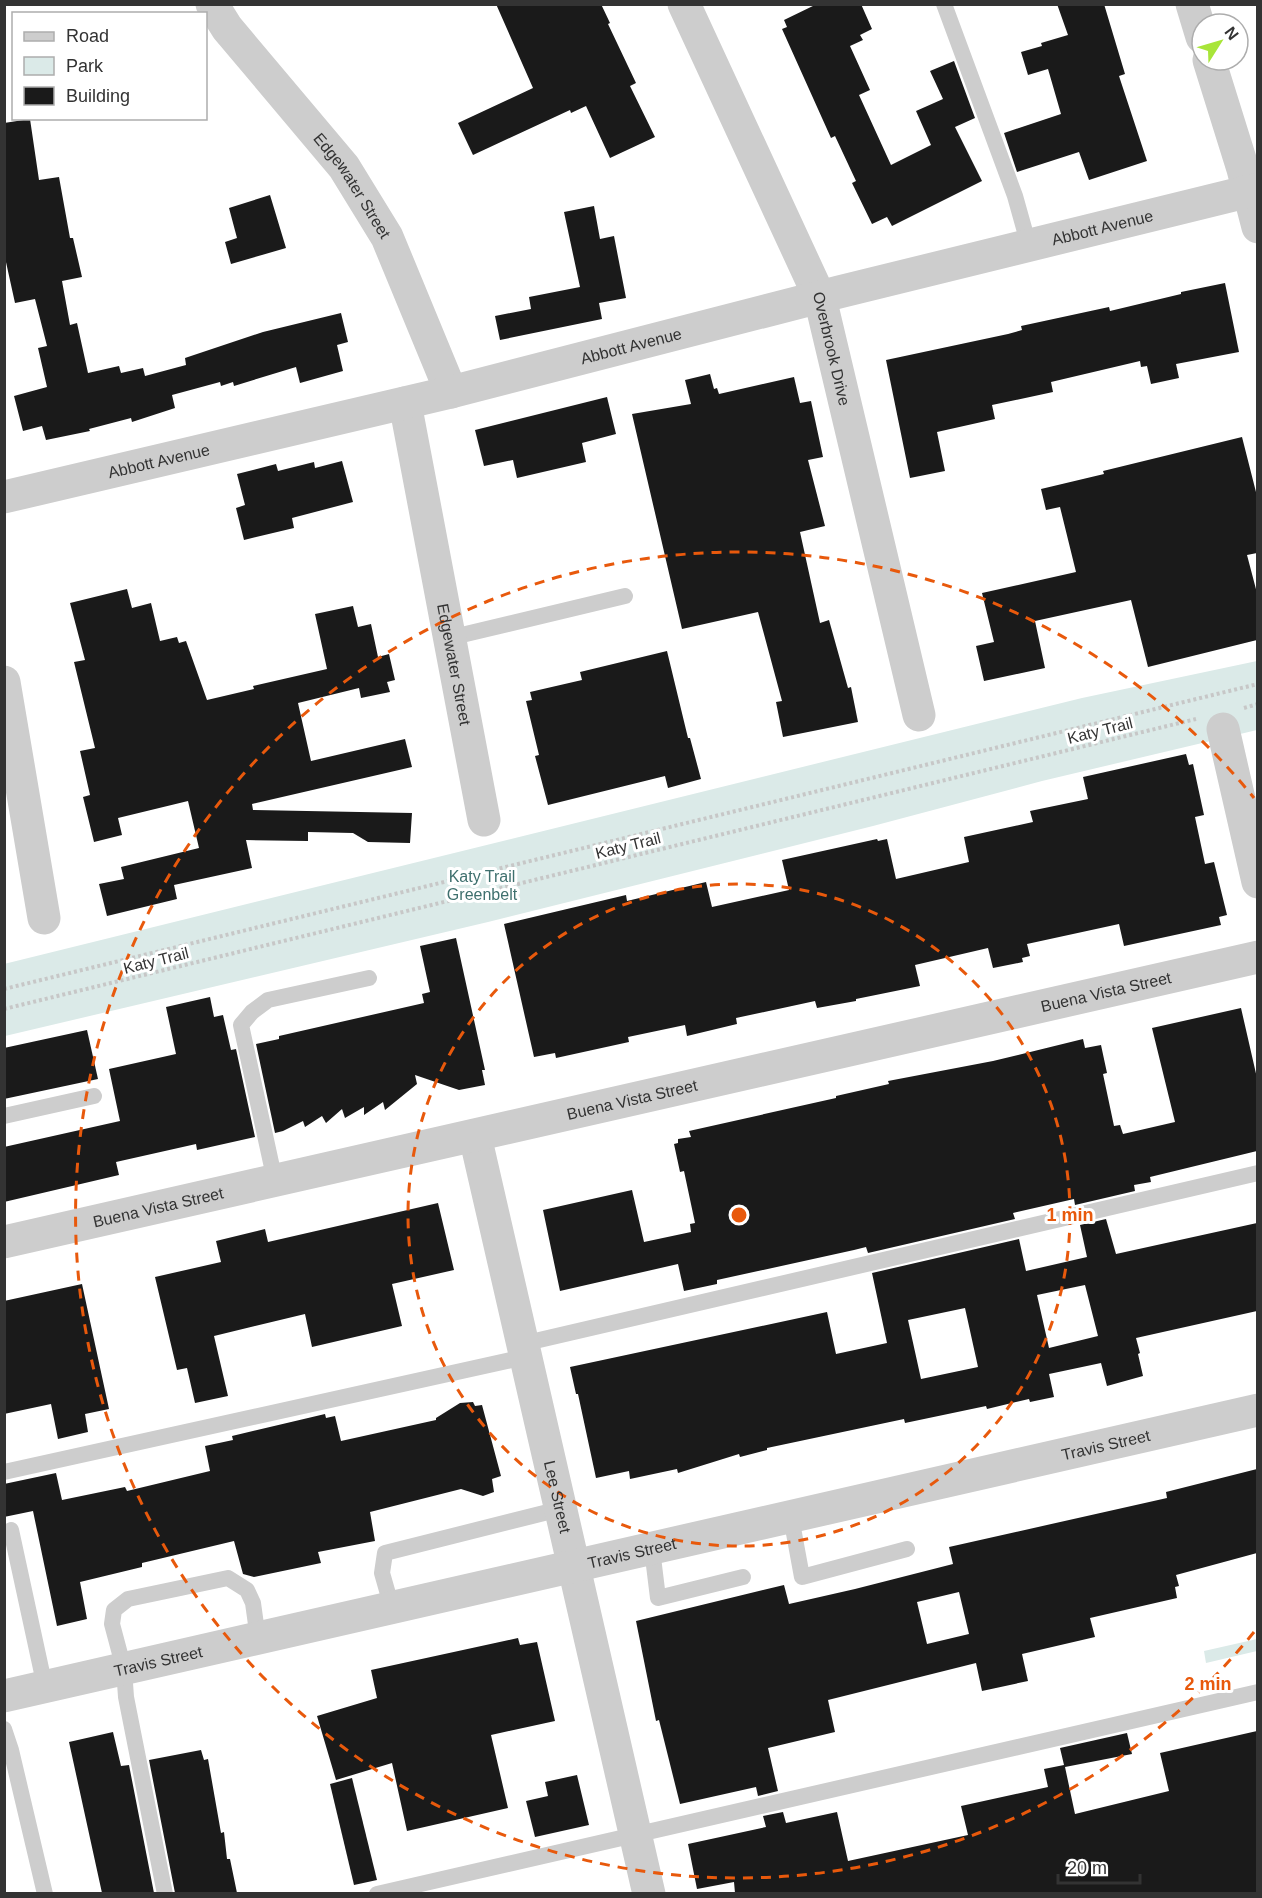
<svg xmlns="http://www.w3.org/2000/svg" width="1262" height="1898" font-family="Helvetica,sans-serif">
<rect width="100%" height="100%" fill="#fff"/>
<!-- green -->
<g fill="#dbeae8">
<polygon points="1257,661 1257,730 1042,781 873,826 488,922 5,1036 4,964 1082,698"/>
<polygon points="1257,1639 1257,1651 1206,1663 1204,1651"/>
</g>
<!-- building -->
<g fill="#1a1a1a" fill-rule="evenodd">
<polygon points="496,4 601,4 610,23 608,24 636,83 630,86 655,137 610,158 586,106 571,113 570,110 473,155 458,123 533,88"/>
<polygon points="817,4 861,4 872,29 860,35 863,40 850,46 870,90 859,95 891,165 931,145 916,111 943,99 930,71 954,61 975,118 955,127 982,181 892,226 887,217 872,224 852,183 856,181 835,136 831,138 782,29 787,27 784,20"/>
<polygon points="1057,4 1104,4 1125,74 1119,76 1147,161 1089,180 1079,152 1017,172 1004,133 1061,114 1048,69 1028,75 1021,52 1042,46 1041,43 1068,35"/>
<polygon points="30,119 39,180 59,177 70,238 73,238 82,277 62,281 70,325 77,323 88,373 119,366 121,373 143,368 145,376 186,365 185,358 263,332 341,313 348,342 337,345 343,371 300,383 296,367 234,386 233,382 221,386 220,382 172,395 175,408 132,422 131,418 89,429 90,431 46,440 42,426 23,431 14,396 47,387 38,348 47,346 35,299 15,303 4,253 4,123"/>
<polygon points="270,195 286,248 231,264 225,242 237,238 229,208"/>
<polygon points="594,206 600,239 614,236 626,298 599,303 602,319 500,340 495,316 531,309 529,297 580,287 564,212"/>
<polygon points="1225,283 1239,352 1176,364 1179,378 1151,384 1147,366 1141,367 1140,361 1051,382 1053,392 992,405 995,419 937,432 945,471 910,478 886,360 1008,334 1022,330 1021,326 1109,307 1110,311 1181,294 1181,292"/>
<polygon points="710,374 714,389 717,388 719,394 794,377 800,403 811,401 823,457 808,460 825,526 800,532 820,623 829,620 848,688 851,687 858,722 783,737 776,702 782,701 758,612 682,629 632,414 691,404 685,380"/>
<polygon points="607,397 616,434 582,443 586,462 517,478 513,460 484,466 475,430"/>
<polygon points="1242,437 1257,496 1257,553 1247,555 1257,593 1257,640 1148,667 1131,600 1035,621 1045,668 984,681 976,646 994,642 982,593 1076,572 1060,507 1046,510 1041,489 1104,474 1103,471"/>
<polygon points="342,461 353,502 292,518 294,528 244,540 236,508 245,505 237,474 276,464 278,471 314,462 315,468"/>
<polygon points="127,589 132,608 151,603 160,641 177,637 179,643 186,641 207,700 254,689 253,686 327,669 315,614 353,606 358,627 371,624 378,657 389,654 395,680 387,682 390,692 361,698 359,688 298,703 311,761 405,739 412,767 252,804 253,810 412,813 410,843 368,842 353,833 308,832 308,841 246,840 252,868 174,885 177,899 107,916 99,884 124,879 121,867 199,848 188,801 118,818 122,835 94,842 83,797 90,795 80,751 95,748 74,662 85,660 70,603"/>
<polygon points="667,651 688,738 690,738 701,779 668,788 665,776 548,805 535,756 539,755 526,701 532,700 530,692 582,680 580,672"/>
<polygon points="1186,754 1189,765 1193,764 1204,815 1195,817 1205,864 1214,862 1227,915 1219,917 1221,925 1124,946 1119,924 1027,944 1030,956 1022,958 1023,962 993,968 988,948 915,965 920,986 856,999 856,1001 817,1008 815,1001 736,1018 737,1024 687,1036 685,1025 628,1037 629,1042 556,1058 555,1053 534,1057 504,924 626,895 627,901 706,882 712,907 789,890 782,860 877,839 878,841 887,839 896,879 969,862 964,837 1033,822 1030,811 1088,799 1083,777"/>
<polygon points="456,938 485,1070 482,1070 485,1085 459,1090 415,1075 417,1084 385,1110 383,1102 364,1115 364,1107 345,1118 342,1109 326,1123 322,1116 305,1127 303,1121 283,1131 275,1133 256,1044 279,1039 279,1036 424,1003 422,994 430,992 420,946"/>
<polygon points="210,997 214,1017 223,1015 231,1050 236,1049 255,1137 197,1150 196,1144 116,1162 119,1175 4,1202 4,1147 120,1121 109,1069 176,1054 166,1007"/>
<polygon points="1241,1008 1257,1078 1257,1151 1150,1177 1151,1182 1134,1185 1135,1191 1075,1205 1074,1199 1013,1213 1015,1219 868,1253 866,1247 854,1250 717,1280 717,1284 684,1291 678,1264 560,1291 543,1210 632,1190 644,1242 691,1232 690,1224 695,1223 684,1171 680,1172 674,1144 678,1143 678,1139 691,1137 689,1131 836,1098 836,1096 889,1084 888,1081 993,1061 1083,1039 1085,1048 1101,1045 1107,1073 1103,1074 1114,1126 1120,1125 1123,1134 1175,1122 1152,1028"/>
<polygon points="87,1030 98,1079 4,1099 4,1048"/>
<polygon points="438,1203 454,1270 392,1284 402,1326 312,1347 305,1314 214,1336 228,1396 195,1403 187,1368 177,1370 155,1277 221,1262 216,1241 265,1229 268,1242"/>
<path d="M1106 1219 1116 1254 1257 1223V1311L1136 1338 1140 1353 1138 1354 1143 1376 1107 1386 1101 1363 1049 1374 1054 1397 1030 1402 1029 1399 987 1409 986 1406 905 1423 904 1419 767 1448V1450L740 1457 739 1454 678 1473 677 1469 630 1479 629 1471 596 1478 578 1394H576L570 1367 827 1312 836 1354 887 1343 872 1273 1019 1239 1026 1271 1087 1257 1080 1225ZM1085 1285 1098 1336 1049 1348 1037 1295ZM965 1308 978 1367 921 1379 908 1320Z"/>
<polygon points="82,1284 109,1409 85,1414 88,1432 58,1439 51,1404 4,1414 4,1301"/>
<polygon points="473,1402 475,1406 482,1405 501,1476 492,1479 494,1492 483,1496 461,1489 370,1512 375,1541 318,1552 321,1563 254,1577 243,1574 234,1541 142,1563 142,1567 80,1582 87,1619 57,1626 33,1511 4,1517 4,1484 56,1473 62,1500 125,1487 127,1491 210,1471 205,1446 233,1440 232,1436 325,1414 326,1418 335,1416 341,1441 436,1420 436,1418 460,1403"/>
<path d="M1257 1469V1553L1176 1575 1179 1586 1175 1587 1177 1598 1090 1618 1095 1637 1022 1654 1028 1681 982 1691 976 1663 828 1700 835 1732 768 1748 778 1791 758 1796 756 1787 680 1804 659 1720 656 1721 636 1621 784 1585 789 1604 855 1589 953 1564 949 1547 1167 1498 1166 1492ZM959 1592 969 1634 927 1644 917 1602Z"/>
<polygon points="518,1638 520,1645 537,1642 555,1721 491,1735 508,1808 407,1831 392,1763 336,1780 317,1716 377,1698 371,1670"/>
<polygon points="1257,1731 1257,1893 735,1893 734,1882 697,1889 688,1844 766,1827 763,1816 783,1812 786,1823 837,1812 848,1861 968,1835 961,1806 1048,1787 1044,1769 1064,1765 1060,1748 1127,1733 1132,1754 1065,1767 1075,1814 1169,1791 1160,1753"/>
<polygon points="113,1732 121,1766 129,1765 154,1893 102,1893 69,1742"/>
<polygon points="201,1750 204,1760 208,1759 221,1833 224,1832 227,1859 230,1859 237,1893 175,1893 149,1760"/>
<polygon points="577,1775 589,1825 535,1837 526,1801 548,1796 545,1782"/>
<polygon points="352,1778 377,1880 354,1885 330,1784"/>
</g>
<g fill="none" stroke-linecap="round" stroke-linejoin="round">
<!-- path -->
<g stroke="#c7c7c7" stroke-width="4" stroke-dasharray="3 3" stroke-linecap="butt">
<polyline points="1244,708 1258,704"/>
<polyline points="4,989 1258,684"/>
<polyline points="4,1009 1196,719"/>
</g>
<!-- service -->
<g stroke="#cdcdcd" stroke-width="16">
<polyline points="944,4 1015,196 1029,246"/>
<polyline points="449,638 625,596"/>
<polyline points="4,1116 94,1096"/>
<polyline points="275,1181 241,1025 252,1012 268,1000 369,978"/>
<polyline points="522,1344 1258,1173"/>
<polyline points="4,1472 525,1357"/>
<polyline points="791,1517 802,1577 907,1549"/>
<polyline points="11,1530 45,1687"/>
<polyline points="652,1549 658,1598 743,1577"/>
<polyline points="392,1608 382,1573 385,1553 560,1509"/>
<polyline points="4,1729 11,1750 45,1894"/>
<polyline points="165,1894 126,1697 124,1669 112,1624 114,1610 128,1599 228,1578 247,1590 253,1603 258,1639"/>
<polyline points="377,1894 1258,1692"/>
</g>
<!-- minor -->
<g stroke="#cdcdcd" stroke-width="33">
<path id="s1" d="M212 4 227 28 344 167 387 237 451 392"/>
<path id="s2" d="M684 4 820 298 919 715"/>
<polyline points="1192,4 1202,37"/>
<polyline points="1209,60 1243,169 1258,227"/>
<path id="s3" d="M405 403 484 820"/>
<polyline points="4,682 44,918"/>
<polyline points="1223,729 1258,882"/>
<path id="s4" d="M475 1136 649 1894"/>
<path id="s5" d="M4 1242 1258 957"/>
<path id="s6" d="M4 1696 1258 1410"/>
</g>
<!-- tertiary -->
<path stroke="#cdcdcd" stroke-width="33" id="s7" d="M4 497 451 392 839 292 1258 189"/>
</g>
<!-- distance rings -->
<g fill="none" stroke="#e8590c" stroke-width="3" stroke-dasharray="10 8">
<circle cx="739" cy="1215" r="331"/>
<path d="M1254 1632A663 663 0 1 1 1254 798"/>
</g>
<g text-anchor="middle" stroke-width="6" stroke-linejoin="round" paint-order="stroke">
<!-- street labels -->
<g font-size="16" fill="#333" stroke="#fff">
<text dy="6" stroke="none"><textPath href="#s1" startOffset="230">Edgewater Street</textPath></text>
<text dy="6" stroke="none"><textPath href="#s7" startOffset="1131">Abbott Avenue</textPath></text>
<text dy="6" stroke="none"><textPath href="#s7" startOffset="645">Abbott Avenue</textPath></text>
<text dy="6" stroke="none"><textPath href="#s2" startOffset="376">Overbrook Drive</textPath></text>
<text dy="6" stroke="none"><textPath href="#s7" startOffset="159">Abbott Avenue</textPath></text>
<text dy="6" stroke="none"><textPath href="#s3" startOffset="266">Edgewater Street</textPath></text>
<text transform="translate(1100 730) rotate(-14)" y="6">Katy Trail</text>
<text transform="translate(628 845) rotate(-14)" y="6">Katy Trail</text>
<text transform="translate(156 960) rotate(-14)" y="6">Katy Trail</text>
<text dy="6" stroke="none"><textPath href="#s5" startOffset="1130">Buena Vista Street</textPath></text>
<text dy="6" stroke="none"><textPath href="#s5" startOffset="644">Buena Vista Street</textPath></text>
<text dy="6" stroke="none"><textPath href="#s5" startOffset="158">Buena Vista Street</textPath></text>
<text dy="6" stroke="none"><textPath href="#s6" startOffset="1130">Travis Street</textPath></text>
<text dy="6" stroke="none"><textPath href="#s4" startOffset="370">Lee Street</textPath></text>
<text dy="6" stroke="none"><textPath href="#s6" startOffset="644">Travis Street</textPath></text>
<text dy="6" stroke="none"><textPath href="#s6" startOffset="158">Travis Street</textPath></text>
</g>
<!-- park labels -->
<g font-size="16" fill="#3f706e" stroke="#fff">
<text x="482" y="882">Katy Trail<tspan x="482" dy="18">Greenbelt</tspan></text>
</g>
</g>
<circle cx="739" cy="1215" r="9" fill="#e8590c" stroke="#fff" stroke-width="3"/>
<g font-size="18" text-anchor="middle" font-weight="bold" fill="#e8590c" stroke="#fff" stroke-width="6" stroke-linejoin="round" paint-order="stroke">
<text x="1070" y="1221">1 min</text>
<text x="1208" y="1690">2 min</text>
</g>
<!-- border -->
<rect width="1262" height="1898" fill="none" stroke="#333333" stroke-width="12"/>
<!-- legend -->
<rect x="12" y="12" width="195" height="108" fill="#ffffff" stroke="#adadad" stroke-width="1.5"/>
<rect x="24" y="32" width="30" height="9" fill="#cdcdcd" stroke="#adadad" stroke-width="1.5"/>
<text x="66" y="42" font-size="18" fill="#333333">Road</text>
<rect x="24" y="57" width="30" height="18" fill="#dbeae8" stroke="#adadad" stroke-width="1.5"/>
<text x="66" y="72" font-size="18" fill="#333333">Park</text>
<rect x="24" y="87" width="30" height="18" fill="#1a1a1a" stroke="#adadad" stroke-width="1.5"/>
<text x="66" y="102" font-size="18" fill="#333333">Building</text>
<!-- north arrow -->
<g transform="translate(1220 42) rotate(53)"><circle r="28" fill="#ffffff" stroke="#adadad" stroke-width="1.5"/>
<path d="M0-4.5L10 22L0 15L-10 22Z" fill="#a8e539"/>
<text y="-9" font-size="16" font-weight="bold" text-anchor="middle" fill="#333333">N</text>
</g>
<!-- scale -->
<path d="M1058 1874v9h82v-9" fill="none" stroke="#333333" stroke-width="3"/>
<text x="1067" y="1874" font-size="18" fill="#333333" stroke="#ffffff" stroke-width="4.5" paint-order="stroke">20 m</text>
</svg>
